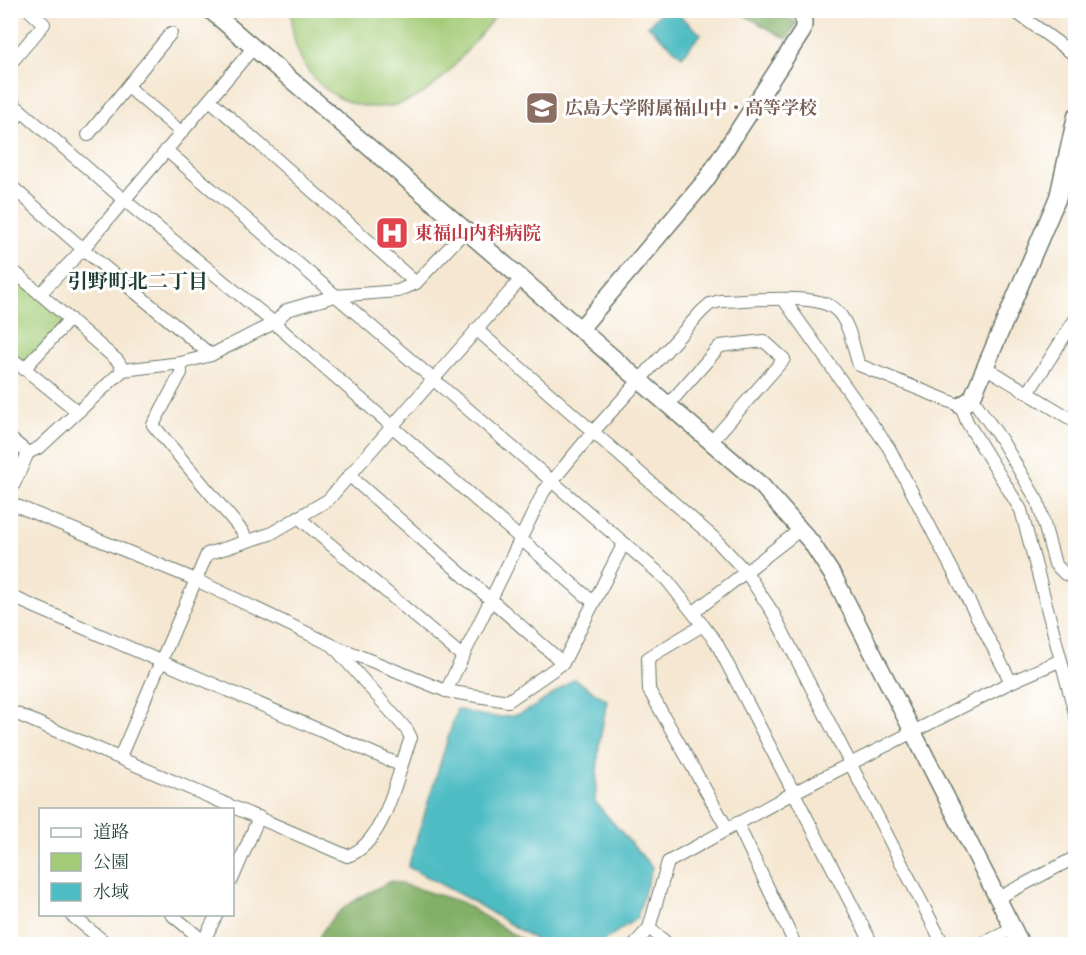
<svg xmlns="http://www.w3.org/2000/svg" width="1086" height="955" font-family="'Libre Bodoni','Noto Serif JP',serif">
<rect width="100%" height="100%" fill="#fff"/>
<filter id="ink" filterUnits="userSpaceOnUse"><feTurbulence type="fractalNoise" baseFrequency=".0167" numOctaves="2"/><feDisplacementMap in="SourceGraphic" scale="12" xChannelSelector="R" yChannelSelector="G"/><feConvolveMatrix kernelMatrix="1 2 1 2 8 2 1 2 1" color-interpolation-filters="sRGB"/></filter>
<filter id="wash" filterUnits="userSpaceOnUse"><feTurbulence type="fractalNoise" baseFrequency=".008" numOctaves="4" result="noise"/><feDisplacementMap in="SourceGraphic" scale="24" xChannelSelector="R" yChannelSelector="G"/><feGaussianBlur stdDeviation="1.35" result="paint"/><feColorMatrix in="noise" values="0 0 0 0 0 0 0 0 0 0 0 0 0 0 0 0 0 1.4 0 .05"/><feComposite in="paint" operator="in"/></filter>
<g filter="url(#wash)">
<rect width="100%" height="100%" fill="#f5e7d1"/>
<!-- green -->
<g fill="#a4cc78" stroke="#628456" stroke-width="1.5">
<path d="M292 11V10L500 11C479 34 448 79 422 94 359 132 287 82 292 11Z"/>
<polygon points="10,270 68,319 24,368 11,356"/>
</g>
<!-- forest -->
<g fill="#83b068" stroke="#51764e" stroke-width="1.5">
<polygon points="730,11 777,11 797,23 787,39 744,15"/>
<path d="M392 881 461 902 529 944H316C329 911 361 896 392 881Z"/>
</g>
<!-- water -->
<g fill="#4ebcc3" stroke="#367c7c" stroke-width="1.5">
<polygon points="662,11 674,11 701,34 682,56 648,26"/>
<path d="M574 679 607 700 599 746 595 802 652 867 637 918 599 944H542L474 902 408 867 457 709C516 728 527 712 574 679Z"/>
</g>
</g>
<g filter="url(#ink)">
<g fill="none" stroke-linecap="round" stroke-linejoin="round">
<defs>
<g id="minor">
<polyline points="1013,10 1076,56"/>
<polyline points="10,64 44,24 29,10"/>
<polyline points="128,87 181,132"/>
<polyline points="210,100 416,283"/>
<polyline points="10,101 124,200 274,323 593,602"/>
<polyline points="10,124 22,112"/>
<polyline points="88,135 171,33"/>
<polyline points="166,150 667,580 716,642 872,944"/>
<polyline points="10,185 83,249 211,355"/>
<polyline points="10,268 118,361 123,370 40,447 28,453 10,493"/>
<polyline points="40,294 83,249 253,48"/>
<polyline points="784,300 889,448 1011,682"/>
<polyline points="476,329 714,538 746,572 773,613 943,944"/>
<polyline points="10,357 77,411"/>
<polyline points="181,363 181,373 153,425 242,531 247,540"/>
<polyline points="985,367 1076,422"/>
<polyline points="24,369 70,319"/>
<polyline points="123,370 181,363 211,355 274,323 287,310 335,296 398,291 416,283 465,231"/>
<polyline points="1028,393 1076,318"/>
<polyline points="972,398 1002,441 1038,502 1055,564 1065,574 1076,577"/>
<polyline points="668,405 720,346 764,341 784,359 711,442"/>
<polyline points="10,438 28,453"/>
<polyline points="351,477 563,663"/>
<polyline points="10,503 196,580 332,645 446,691 508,701 563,663 624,543"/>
<polyline points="298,517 462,656"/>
<polyline points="10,596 400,765"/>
<polyline points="694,612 801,529"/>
<polyline points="703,625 648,658 649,690 727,828"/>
<path d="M446 691 544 491 592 433 702 311 710 304 720 301C747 301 815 292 835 309 850 322 853 348 859 365L961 406 967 422 1021 510 1076 717"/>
<path d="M10 711 347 856C386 844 397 772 411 738L407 730 335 648"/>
<polyline points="120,757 207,554 270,534 328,500 521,279"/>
<polyline points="737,823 795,944"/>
<polyline points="232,880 259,817"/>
<polyline points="998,898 1076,857"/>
<polyline points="70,914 107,944"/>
<polyline points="171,914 207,944"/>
<polyline points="649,928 668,944"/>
<polyline points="202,944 217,914"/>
<polyline points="635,944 649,928 668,862 793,793 1011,682 1059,661"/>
<polyline points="982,944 1013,929"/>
</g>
<g id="tertiary">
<polyline points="210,10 762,486 811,542 835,579 1021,944"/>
<path d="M580 329 706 180 802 32C805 23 805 16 796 10"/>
<polyline points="961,406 972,398 1058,197 1076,116"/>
</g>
</defs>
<!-- minor casing -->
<use href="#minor" stroke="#6a786b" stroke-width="14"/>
<!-- tertiary casing -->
<use href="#tertiary" stroke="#6a786b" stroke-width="19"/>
<!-- minor -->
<use href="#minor" stroke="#fff" stroke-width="12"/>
<!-- tertiary -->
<use href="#tertiary" stroke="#fff" stroke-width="16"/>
</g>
</g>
<!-- icons -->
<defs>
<symbol id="school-square" viewBox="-11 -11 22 22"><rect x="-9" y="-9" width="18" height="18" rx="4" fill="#8d6e63" stroke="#fff"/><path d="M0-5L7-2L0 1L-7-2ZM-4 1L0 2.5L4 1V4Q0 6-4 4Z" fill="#fff"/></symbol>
<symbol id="hospital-square" viewBox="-11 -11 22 22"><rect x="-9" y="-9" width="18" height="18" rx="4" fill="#e0444e" stroke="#fff"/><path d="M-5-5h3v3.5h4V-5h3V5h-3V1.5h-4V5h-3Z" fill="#fff"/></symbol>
</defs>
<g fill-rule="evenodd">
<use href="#school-square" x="523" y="89" width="38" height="38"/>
<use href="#hospital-square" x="373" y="214" width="38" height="38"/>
</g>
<g text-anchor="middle" stroke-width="6" stroke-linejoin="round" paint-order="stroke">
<!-- education labels -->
<g font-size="18" font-weight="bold" fill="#785e54" stroke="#fff" text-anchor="start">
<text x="565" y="114">広島大学附属福山中・高等学校</text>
</g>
<!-- health labels -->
<g font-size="18" font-weight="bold" fill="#be3a42" stroke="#fff" text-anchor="start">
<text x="415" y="239">東福山内科病院</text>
</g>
<!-- neighbourhood labels -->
<g font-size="20" font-weight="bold" fill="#1f3d34" stroke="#fff">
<text x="138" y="288">引野町北二丁目</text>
</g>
</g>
<!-- margin -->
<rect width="1086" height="955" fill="none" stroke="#fff" stroke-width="36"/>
<!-- legend -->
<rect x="39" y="808" width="195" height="108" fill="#ffffff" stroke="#a5b1ae" stroke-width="1.5"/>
<rect x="51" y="828" width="30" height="9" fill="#ffffff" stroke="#a5b1ae" stroke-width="1.5"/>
<text x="93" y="838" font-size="18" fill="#1f3d34">道路</text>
<rect x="51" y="853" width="30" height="18" fill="#a4cc78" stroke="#a5b1ae" stroke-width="1.5"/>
<text x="93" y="868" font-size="18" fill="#1f3d34">公園</text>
<rect x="51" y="883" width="30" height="18" fill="#4ebcc3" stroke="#a5b1ae" stroke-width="1.5"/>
<text x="93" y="898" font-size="18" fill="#1f3d34">水域</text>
</svg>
